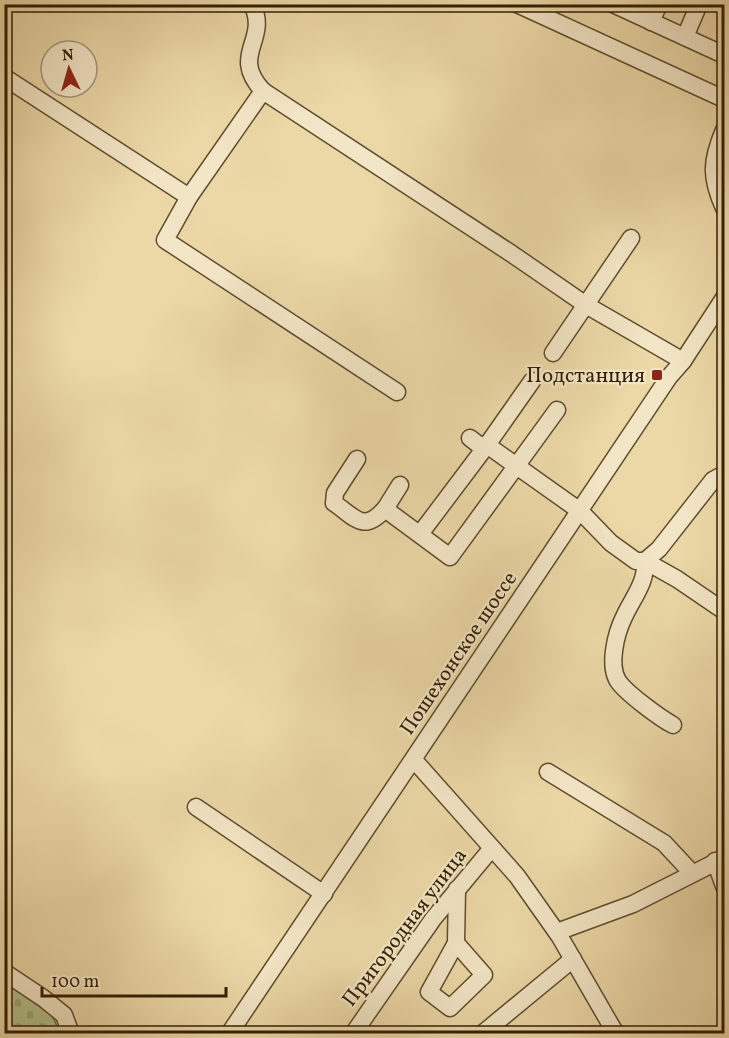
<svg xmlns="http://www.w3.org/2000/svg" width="729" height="1038" font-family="Vollkorn,serif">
<defs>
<pattern id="cemetery-stones" width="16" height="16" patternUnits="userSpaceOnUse" patternTransform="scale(1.5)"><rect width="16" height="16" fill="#b2c08c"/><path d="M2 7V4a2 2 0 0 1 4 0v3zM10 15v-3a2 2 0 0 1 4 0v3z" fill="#99a577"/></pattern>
</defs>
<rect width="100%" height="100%" fill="#ecd8a7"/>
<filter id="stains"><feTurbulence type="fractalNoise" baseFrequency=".00333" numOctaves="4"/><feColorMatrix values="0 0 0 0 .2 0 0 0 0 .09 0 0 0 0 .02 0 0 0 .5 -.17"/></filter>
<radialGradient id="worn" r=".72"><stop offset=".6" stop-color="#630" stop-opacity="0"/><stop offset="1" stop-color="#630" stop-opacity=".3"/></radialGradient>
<!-- cemetery -->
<polygon fill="url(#cemetery-stones)" stroke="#717049" stroke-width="1.5" points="4,982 52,1015 60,1033 5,1033"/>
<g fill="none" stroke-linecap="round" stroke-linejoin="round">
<defs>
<g id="minor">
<path d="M252 4C270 41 229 54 263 91"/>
<polyline points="517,4 724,99"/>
<polyline points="613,4 724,55"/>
<polyline points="651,22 659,4"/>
<polyline points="685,37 699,4"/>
<polyline points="4,77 189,197"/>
<path d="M724 130C711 161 710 177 724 208"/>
<polyline points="553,353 631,238"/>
<polyline points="397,392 165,240 189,197 263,91 512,254 586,305 683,361"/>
<polyline points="470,438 479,445 487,445 580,511 611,543 636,561 645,561 677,579 724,611"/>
<path d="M357 459 335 493 334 503C356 518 363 533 385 509L450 557 557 410"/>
<polyline points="385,509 400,485"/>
<polyline points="420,534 487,445 532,381"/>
<path d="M645 561C647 582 632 599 624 617 616 633 608 665 618 681 626 693 660 718 673 725"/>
<polyline points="645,561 659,549 713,480 724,474"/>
<polyline points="414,760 517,876 560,937 616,1034"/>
<polyline points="548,772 664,843 692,873"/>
<polyline points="196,807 324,894"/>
<polyline points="715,861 724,886"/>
<polyline points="557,932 633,904 724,858"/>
<polyline points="456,943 429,992 450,1008 484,975 456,943 457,889"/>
<polyline points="4,972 43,998 64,1015 71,1034"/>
<polyline points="229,1034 669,377 683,361 724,298"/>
<polyline points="353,1034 433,919 492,848"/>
<polyline points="482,1034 573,959"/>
</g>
</defs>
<!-- minor casing -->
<use href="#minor" stroke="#5f4d2e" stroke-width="19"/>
<!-- minor -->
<use href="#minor" stroke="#f3e6c6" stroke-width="16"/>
</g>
<!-- markers -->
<rect fill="#8f2418" stroke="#f3e6c6" stroke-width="2" x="651" y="369" width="12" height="12" rx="3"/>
<g text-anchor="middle" stroke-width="4.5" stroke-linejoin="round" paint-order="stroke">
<!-- poi labels -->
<g font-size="21" fill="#301f06" stroke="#f3e6c6" text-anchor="end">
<text x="645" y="382">Подстанция</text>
</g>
<!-- street labels -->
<g font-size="21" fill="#301f06" stroke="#f3e6c6">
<text transform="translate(458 653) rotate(-56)" y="7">Пошехонское шоссе</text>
<text transform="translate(404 927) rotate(-53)" y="7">Пригородная улица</text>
</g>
</g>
<!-- margin -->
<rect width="729" height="1038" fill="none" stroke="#ecd8a7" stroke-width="24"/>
<rect x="6" y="6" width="717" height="1026" fill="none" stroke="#301f06" stroke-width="3"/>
<rect x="12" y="12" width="705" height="1014" fill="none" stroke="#301f06" stroke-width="1.5"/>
<!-- north arrow -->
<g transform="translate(69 69) rotate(355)"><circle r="28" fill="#f3e6c6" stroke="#a59679" stroke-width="1.5"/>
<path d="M0-4.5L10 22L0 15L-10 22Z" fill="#8f2418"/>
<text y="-9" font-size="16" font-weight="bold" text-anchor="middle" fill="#301f06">N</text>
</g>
<!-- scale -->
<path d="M42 987v9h184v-9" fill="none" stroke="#301f06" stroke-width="3"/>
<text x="51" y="987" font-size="18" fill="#301f06" stroke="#f3e6c6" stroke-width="4.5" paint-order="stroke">100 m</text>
<rect width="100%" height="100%" filter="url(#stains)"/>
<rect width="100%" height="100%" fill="url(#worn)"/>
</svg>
